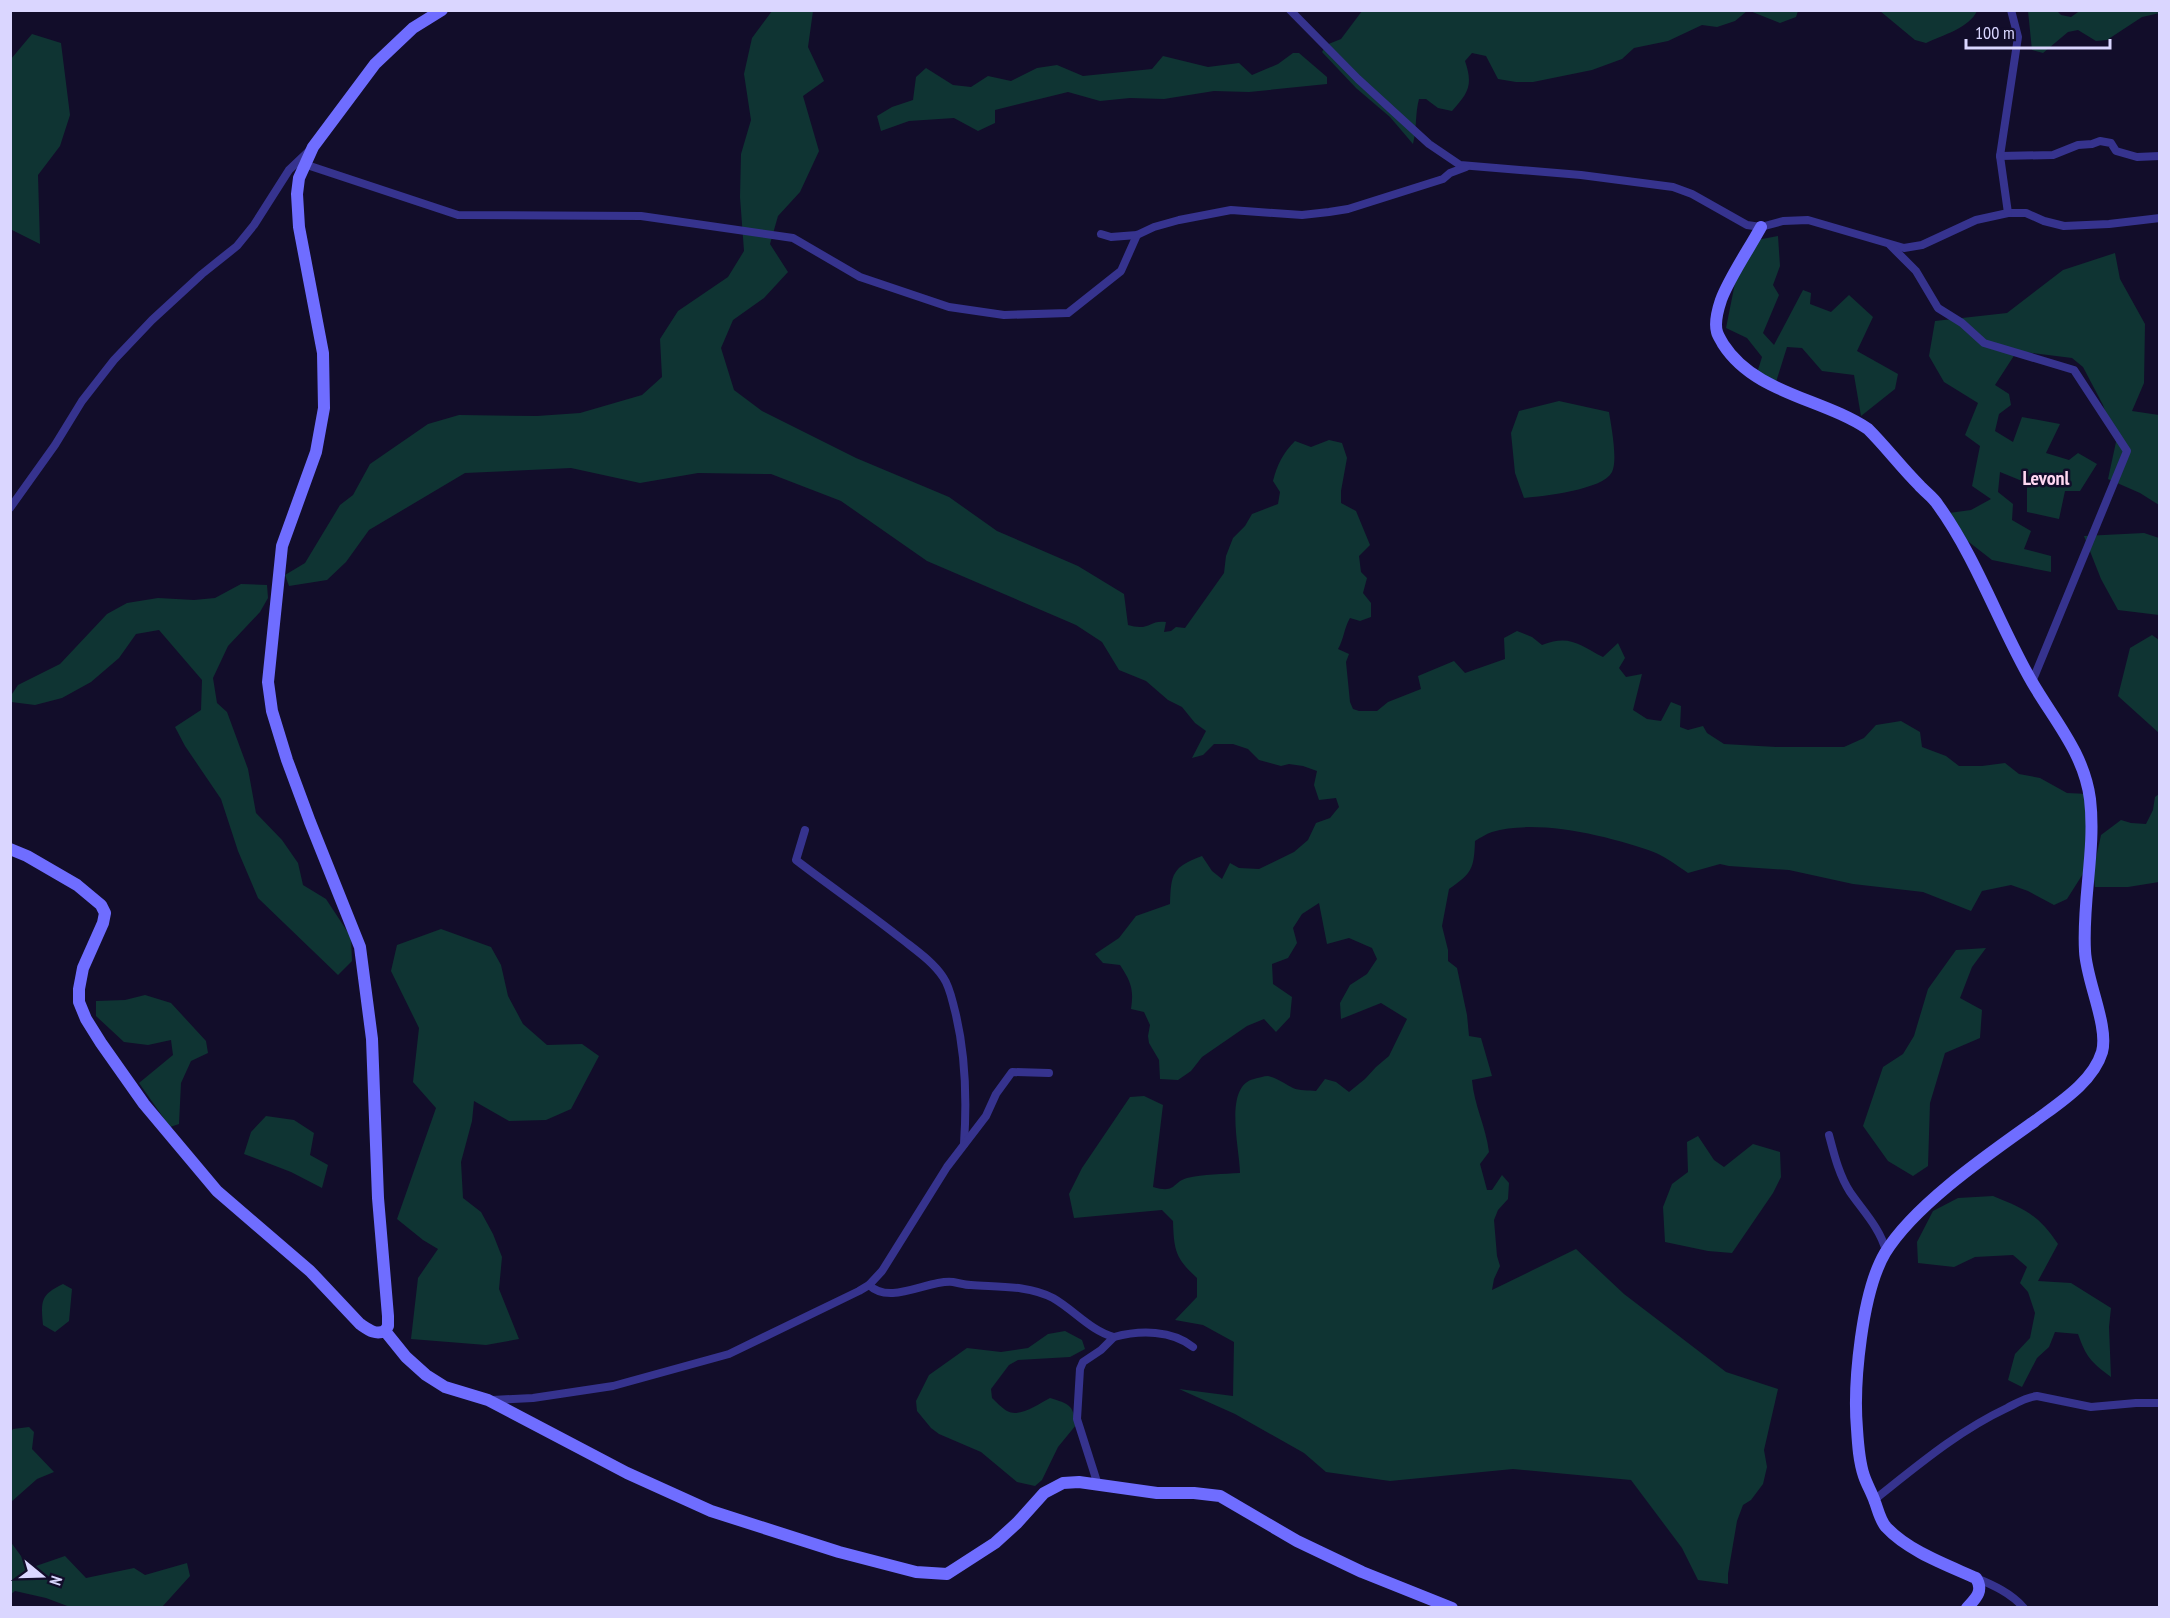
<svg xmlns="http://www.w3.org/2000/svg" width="2170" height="1618" font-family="'PT Sans Narrow',sans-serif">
<rect width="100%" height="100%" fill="#120d2a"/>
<!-- green -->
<g fill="#0f3433">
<polygon points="2081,10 2159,10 2160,13 2142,17 2107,40 2096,41 2078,30 2068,32 2043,53 2032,50 2028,11 2057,11 2061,15 2071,17"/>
<path d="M772 11H813L808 47 824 81 803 96 819 151 800 192 778 216 770 244 788 272 764 298 733 320 721 348 734 390 762 411 856 458 949 497 997 531 1078 566 1124 594 1128 625C1132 626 1136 627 1140 627 1150 627 1153 620 1166 622L1164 632 1171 631 1176 627 1185 628 1224 573 1226 556 1233 538 1245 526 1252 514 1278 504 1280 492 1273 481C1277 465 1283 453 1295 441L1311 447 1329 440 1342 443 1347 458 1341 491V503L1356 511 1370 545 1359 556 1361 572 1367 578 1363 593 1371 603V617L1360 621 1350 618C1344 628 1344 639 1338 649L1349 654 1346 662 1350 702 1353 709 1359 711H1377L1388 702 1421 689 1418 676 1454 661 1465 673 1505 659 1504 638 1517 631 1532 637 1542 645C1570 634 1579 645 1603 657L1618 643 1625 658 1619 668 1626 677 1642 674 1633 710 1647 719 1661 721 1671 702 1681 706 1680 727 1688 730 1703 726 1707 733 1724 744 1776 747H1844L1864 738 1876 725 1901 721 1920 732 1922 747 1946 756 1959 766H1982L2005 763 2019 774 2040 778 2067 793 2088 794 2086 869 2067 899 2054 905 2028 891 2011 885 1982 891 1971 911 1923 892 1853 884 1789 870 1729 866 1720 864 1688 873C1678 866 1667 858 1656 853 1613 837 1537 818 1492 832 1486 834 1480 838 1475 841 1474 869 1472 873 1449 889L1442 926 1448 950V961L1457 968 1467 1015 1469 1036 1481 1038 1492 1076 1472 1080C1474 1105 1486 1127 1489 1152L1480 1164 1487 1190H1492L1502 1175 1509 1183 1508 1199 1498 1210 1494 1220 1497 1256 1500 1266 1494 1279 1492 1290 1576 1249 1624 1294 1726 1372 1778 1389 1764 1450 1767 1467 1763 1484 1751 1500 1743 1505 1737 1521 1728 1574V1584L1698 1580 1682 1548 1631 1480 1513 1469 1390 1481 1326 1472 1304 1453 1235 1414 1179 1389 1233 1396 1234 1342 1203 1325 1175 1320 1197 1297V1278C1175 1258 1174 1250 1173 1221L1162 1210 1074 1218 1069 1194 1082 1168 1130 1097 1144 1096 1163 1105 1153 1187C1177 1194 1172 1182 1187 1178 1203 1174 1224 1174 1240 1173 1240 1150 1223 1086 1254 1079 1258 1078 1264 1076 1268 1076 1277 1078 1285 1084 1293 1088 1299 1091 1309 1090 1316 1091L1325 1079 1336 1082 1349 1092 1365 1079 1376 1067 1389 1056 1407 1019 1381 1003 1341 1019 1340 1003 1350 985 1367 974 1377 959 1372 948 1349 938 1327 944 1319 903 1302 914 1293 928 1297 943 1288 958 1272 964 1273 984 1292 997 1290 1017 1276 1032 1264 1019 1247 1026 1202 1057 1191 1071 1178 1080 1160 1079 1159 1060 1149 1043 1148 1036 1150 1025 1144 1012 1131 1009C1134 989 1131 982 1120 965L1103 963 1095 954 1119 938 1136 916 1170 904C1171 874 1172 867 1202 856L1212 871 1222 879 1230 863 1239 868 1259 869 1294 852 1308 840 1316 823 1330 818 1339 807 1336 798 1319 800 1314 785 1317 771 1303 766 1289 764 1281 766 1259 760 1248 749 1233 744H1214L1203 755 1192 758 1206 731 1195 723 1182 707 1168 700 1146 681 1119 670 1102 642 1076 625 927 561 841 501 771 474 698 473 640 483 571 468 465 473 369 530 346 562 327 580 289 586 285 575 305 563 340 505 353 495 370 464 428 424 459 415 537 416 580 413 642 395 662 377 660 339 678 311 728 277 744 251 740 197 741 154 751 120 744 74 752 38Z"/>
<path d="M1362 11H1747L1735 21 1717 27 1702 25 1668 41 1634 48 1622 59 1592 70 1533 82H1516L1498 79 1486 56 1472 53 1465 61C1473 85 1469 92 1452 111L1438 108 1426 99H1419C1415 114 1417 128 1413 144L1390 117 1356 88 1322 52 1326 45 1341 39Z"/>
<polygon points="1750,11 1798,11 1796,17 1780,23"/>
<path d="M1880 11H1977C1969 28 1943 35 1926 43L1915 40Z"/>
<polygon points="32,34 61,43 70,115 60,146 38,175 40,244 10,229 11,59"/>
<polygon points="1293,53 1299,53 1327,77 1327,84 1249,92 1214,91 1164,99 1130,98 1100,101 1068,92 995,110 995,123 978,131 954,118 909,121 881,131 877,116 892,107 913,100 916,77 926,68 953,85 971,87 988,76 1011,81 1037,68 1057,65 1083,76 1152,69 1163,56 1208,67 1239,63 1252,75 1278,64"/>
<polygon points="1778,236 1780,266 1773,285 1779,295 1763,333 1774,345 1803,290 1811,293 1810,304 1831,312 1849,295 1873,317 1857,351 1898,374 1895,389 1861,416 1854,375 1822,371 1802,348 1787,347 1776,382 1757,373 1762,357 1747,338 1726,328 1734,288 1746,242"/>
<polygon points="2115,253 2120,279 2145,324 2144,383 2132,411 2159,415 2159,505 2140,493 2108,479 2116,442 2103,405 2083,367 2072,358 2017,351 1995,385 2009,394 2011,405 1999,414 1995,431 2013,442 2022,417 2060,424 2046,453 2069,460 2078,453 2097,464 2080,491 2065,491 2059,519 2027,512 2027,483 2000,472 1998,492 2013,504 2012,520 2031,531 2024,549 2051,556 2051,572 1992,560 1965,539 1949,513 1971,510 1991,499 1972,486 1980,446 1965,435 1978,403 1944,382 1929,356 1935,321 2007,313 2063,270"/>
<path d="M1559 401 1609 412C1611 425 1618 460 1612 472 1603 490 1543 496 1524 498L1515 473 1511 433 1519 411Z"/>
<polygon points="2144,533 2159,538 2159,615 2118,610 2101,579 2084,536"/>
<polygon points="241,584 267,585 268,598 260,612 228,646 213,678 217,703 227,712 248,769 256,813 282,840 298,863 303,885 326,899 351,937 352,961 338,975 258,898 238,851 221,799 185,746 175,727 201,710 202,680 159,630 136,634 119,658 91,682 62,698 35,705 11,702 10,697 18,685 60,664 107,614 127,603 158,598 194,600 215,598"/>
<polygon points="2152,635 2159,640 2159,733 2118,696 2130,648"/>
<polygon points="2159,794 2159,882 2128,887 2095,887 2093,872 2101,835 2121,820 2131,823 2146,824 2153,810 2155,797"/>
<polygon points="441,929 491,947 501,965 508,996 523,1024 547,1045 582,1044 599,1056 571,1109 546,1120 509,1121 474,1101 472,1121 461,1162 463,1198 481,1212 493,1234 502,1257 499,1289 519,1339 486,1345 411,1339 418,1278 438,1249 423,1240 397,1219 436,1108 413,1082 419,1028 391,971 397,945"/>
<polygon points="1986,948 1972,967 1960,998 1982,1010 1980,1038 1945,1053 1930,1103 1928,1166 1913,1176 1888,1161 1863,1126 1883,1067 1903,1054 1914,1036 1928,989 1956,950"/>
<polygon points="145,995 171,1003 206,1041 208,1053 191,1061 181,1083 179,1124 170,1127 139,1083 173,1055 171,1040 148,1045 124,1042 96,1016 96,1001 125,1000"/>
<polygon points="266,1116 294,1120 314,1133 310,1155 328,1165 322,1188 291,1172 244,1154 251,1132"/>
<polygon points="1698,1136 1714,1160 1724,1167 1753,1144 1780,1152 1781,1177 1773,1193 1732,1253 1708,1251 1665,1242 1663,1207 1672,1184 1688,1172 1687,1142"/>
<path d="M1993 1196C2025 1209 2039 1215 2058 1244L2038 1281 2071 1283 2111 1308 2109 1327 2111 1377C2091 1362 2086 1357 2078 1334L2055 1332 2049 1347 2037 1358 2022 1387 2008 1380 2015 1354 2030 1338 2035 1313 2028 1292 2020 1283 2027 1267 2013 1255 1975 1257 1954 1267 1918 1263 1917 1242 1933 1211 1958 1198Z"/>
<path d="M63 1284 72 1289 69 1321 55 1332 43 1325C41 1301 40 1295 63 1284Z"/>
<path d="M1065 1331 1082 1340 1085 1349 1070 1357 1018 1360 1009 1365 991 1389 992 1398C996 1402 1002 1408 1007 1411 1020 1418 1038 1404 1050 1398 1069 1404 1073 1404 1076 1425L1058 1447 1042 1480 1035 1486 1017 1482 981 1452 939 1434 931 1428 917 1411 916 1401 929 1375 967 1348 1001 1352 1028 1348 1048 1334Z"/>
<polygon points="29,1427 34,1432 32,1449 54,1472 37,1479 11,1502 11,1432 13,1429"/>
<polygon points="10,1541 21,1556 33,1567 65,1556 86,1578 134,1568 145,1575 187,1563 190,1576 162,1607 70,1607 46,1598 15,1591 11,1594"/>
</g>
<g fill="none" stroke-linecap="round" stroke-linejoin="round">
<!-- street -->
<g stroke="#36338e" stroke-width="8">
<polyline points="1290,10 1358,79 1429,144 1460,165 1581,175 1673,187 1692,194 1747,225 1761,227 1783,221 1808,220 1904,248 1922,245 1976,220 2008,213 2026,213 2044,221 2064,226 2109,224 2160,218"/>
<polyline points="2000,156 2053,155 2078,145 2092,144 2100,141 2111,143 2116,151 2137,157 2160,156"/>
<polyline points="304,164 458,215 641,216 793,238 860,277 949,307 1004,315 1068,313 1121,271 1137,235"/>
<polyline points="2008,213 2000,156 2018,37 2011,10"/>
<polyline points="1101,234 1111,237 1137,235 1154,227 1179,220 1231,210 1302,215 1329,212 1348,209 1443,179 1450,173 1466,167"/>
<polyline points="1890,245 1916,271 1938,308 1962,323 1984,343 2074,370 2127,451 2032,682"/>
<polyline points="10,508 55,445 82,401 114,360 152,320 202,274 237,246 254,225 289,170 309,151"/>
<path d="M805 830 796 860C831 887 868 912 903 940 917 951 933 962 943 977 950 987 952 1000 955 1011 966 1055 967 1099 964 1144"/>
<path d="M1829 1135C1834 1154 1839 1175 1850 1192 1863 1211 1880 1228 1886 1251"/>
<path d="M869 1285C890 1306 929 1279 953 1282 959 1283 965 1285 971 1285 997 1287 1028 1285 1053 1298 1074 1310 1091 1331 1114 1337L1101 1350 1083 1362 1080 1369 1077 1419 1098 1485"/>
<path d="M1114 1337C1140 1330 1172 1330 1193 1347"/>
<polyline points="492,1400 533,1398 613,1386 729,1354 859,1291 869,1285 882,1271 947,1167 986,1116 996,1094 1012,1072 1049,1073"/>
<path d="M1874 1500C1917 1466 1958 1431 2007 1408 2017 1403 2026 1397 2037 1396L2091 1407 2136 1403H2160"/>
<path d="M1976 1578C1993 1585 2011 1593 2024 1608"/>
</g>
<!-- secondary -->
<g stroke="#6f6dff" stroke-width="12">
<path d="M1761 227C1749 249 1729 278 1721 300 1718 309 1714 322 1717 332 1718 336 1721 340 1723 344 1755 394 1822 398 1868 429 1886 447 1901 467 1919 485 1925 492 1933 497 1938 505 1977 559 1999 625 2032 682 2054 720 2084 753 2090 799 2096 849 2082 900 2085 951 2086 980 2109 1026 2102 1052 2093 1082 2059 1103 2035 1121 1990 1153 1914 1205 1885 1253 1862 1292 1853 1383 1857 1429 1858 1445 1859 1461 1864 1476 1867 1485 1872 1493 1875 1502 1878 1510 1880 1520 1886 1527 1908 1551 1947 1565 1976 1578 1984 1591 1976 1598 1967 1608"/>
<path d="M10 849 27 856 77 885 101 905 105 913 103 923 83 968 79 989V1002L86 1019 101 1043 144 1104 217 1191 310 1271 360 1324C369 1330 375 1335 385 1331"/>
<polyline points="385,1331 388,1326 388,1316 378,1198 372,1039 360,947 310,822 287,760 272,711 268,682 282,546 316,452 324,408 323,353 299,227 297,194 299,178 313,147 375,64 413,28 442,10"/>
<polyline points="385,1331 406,1357 426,1375 445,1387 488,1400 627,1473 711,1511 839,1552 916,1572 947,1574 995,1543 1017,1523 1044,1493 1063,1483 1079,1482 1157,1493 1194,1493 1220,1496 1297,1541 1362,1572 1452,1608"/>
</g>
</g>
<g text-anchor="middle" stroke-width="5" stroke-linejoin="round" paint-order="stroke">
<!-- quarter labels -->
<g font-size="20" font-weight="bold" fill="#ffd8f1" stroke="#120d2a">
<text x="2046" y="485">Levonl</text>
</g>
</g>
<!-- border -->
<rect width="2170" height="1618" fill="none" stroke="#dad6ff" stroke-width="24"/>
<!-- north arrow -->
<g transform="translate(42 1576) rotate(109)" stroke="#120d2a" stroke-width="4.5" paint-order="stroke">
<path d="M0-4.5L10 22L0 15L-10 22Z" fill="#dad6ff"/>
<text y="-9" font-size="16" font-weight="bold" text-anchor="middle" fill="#dad6ff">N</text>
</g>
<!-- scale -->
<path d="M1966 39v9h144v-9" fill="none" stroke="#dad6ff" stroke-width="3"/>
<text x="1975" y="39" font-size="18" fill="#dad6ff" stroke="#120d2a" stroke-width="4.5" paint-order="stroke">100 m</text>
</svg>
